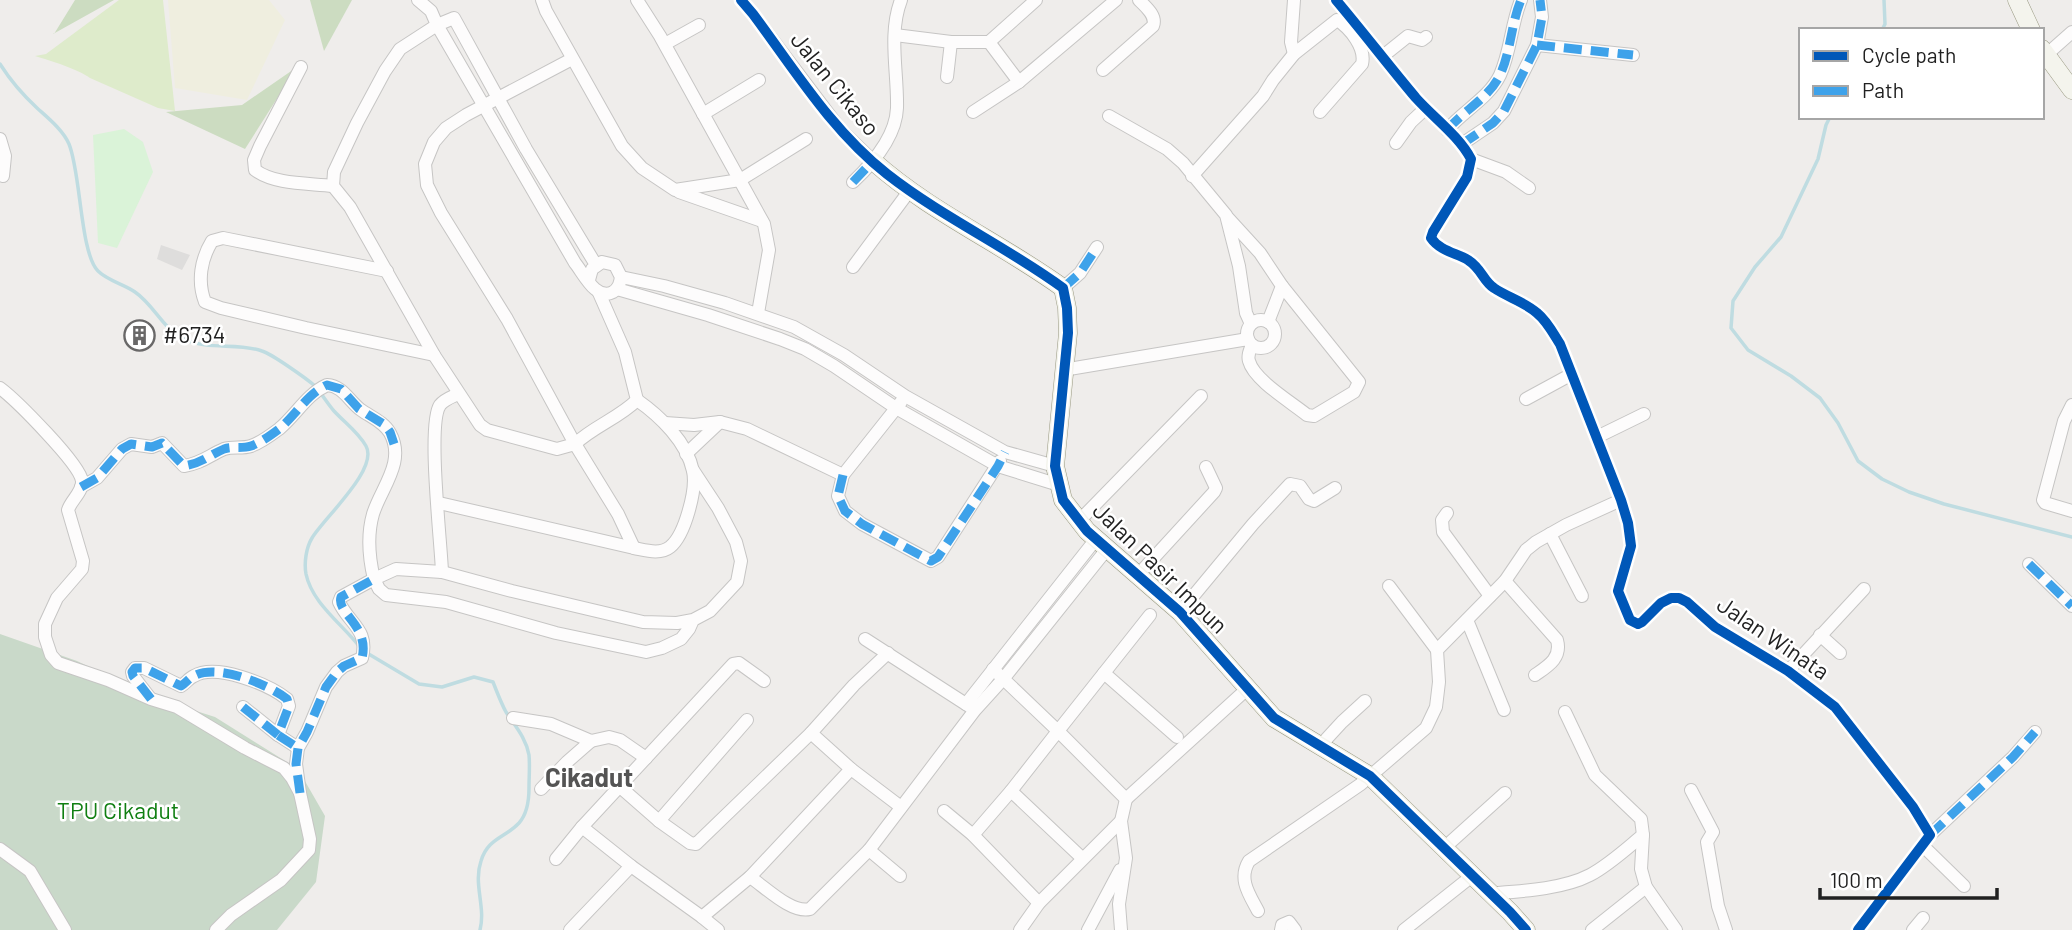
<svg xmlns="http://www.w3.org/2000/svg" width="2072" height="930" font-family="Barlow,sans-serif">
<rect width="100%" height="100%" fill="#efedeb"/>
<!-- residential -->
<polygon fill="#dedddc" points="161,245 190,255 182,270 157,259"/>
<!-- farmland -->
<polygon fill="#efeedf" points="168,0 269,0 285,20 247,100 175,88"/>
<!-- grass -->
<path fill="#deebcb" d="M119 0H163L175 111 158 108 90 78C78 69 51 61 35 56L46 54Z"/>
<!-- forest -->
<g fill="#ccdcc1">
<polygon points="75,0 114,0 53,34 54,34"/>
<polygon points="310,0 352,0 324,51"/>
<polygon points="297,67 245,149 166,112 242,105"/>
</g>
<!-- cemetery -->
<polygon fill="#c9d9c9" points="0,634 77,661 149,696 215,717 298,769 325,816 316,882 277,930 0,930"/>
<!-- park -->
<polygon fill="#daf3d8" points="124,129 143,142 153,172 117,248 98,243 93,135"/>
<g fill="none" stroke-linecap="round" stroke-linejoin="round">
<!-- stream -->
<g stroke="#bfdce1" stroke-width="3.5">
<polyline points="1882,30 1885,24 1884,0"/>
<path d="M0 64C10 80 23 95 37 108 48 118 63 130 69 144 81 173 80 253 98 271 108 281 124 284 135 292 154 305 163 329 184 339 209 351 237 342 262 351 272 354 307 379 315 386 322 394 327 403 334 411 345 423 358 432 366 446 379 469 324 518 312 538 306 548 304 563 306 574 312 603 342 624 359 646"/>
<polyline points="1830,117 1826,125 1818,159 1781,237 1755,267 1733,301 1731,328 1748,350 1791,376 1820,398 1838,423 1858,461 1882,479 1909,492 1944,504 2072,537"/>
<path d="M367 653 419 684 442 687 474 677 493 682C497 692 501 703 506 712 515 726 526 738 529 755 530 765 529 777 529 788 529 800 527 814 519 823 505 838 488 838 481 861 473 884 486 907 480 930"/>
</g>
<defs>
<g id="street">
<polyline points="418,0 431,11 437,25 400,49 385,71 357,123 334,172 333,186 350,207 434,355 480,425 487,430 557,449 575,444 618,514 634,548"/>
<polyline points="542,0 546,11 622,146 642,168 675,190 740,180 806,139"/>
<polyline points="637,0 660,36 764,224 769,250 758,313"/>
<polyline points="741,0 753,14 840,129 873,161"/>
<path d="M1336 0C1363 32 1389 66 1416 98 1434 118 1459 136 1471 159L1467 177 1433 232 1431 238C1440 251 1456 253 1468 260 1482 269 1483 281 1494 288 1507 297 1525 302 1537 313 1547 321 1553 333 1560 344L1621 500 1628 523 1631 546 1618 591 1630 620 1638 624 1642 622 1661 603 1671 598H1679L1687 602 1715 627 1788 671 1835 707 1913 807 1930 835 1858 930"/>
<polyline points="895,35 951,42 989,42 1019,82 1116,0"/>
<polyline points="989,42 1036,0"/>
<polyline points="665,44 699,25"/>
<polyline points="1537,45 1633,55"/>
<polyline points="1294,54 1291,42 1294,0"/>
<polyline points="2046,55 2072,32"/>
<polyline points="1383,56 1408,36 1422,40 1426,37"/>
<path d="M572 59 466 115 446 128 434 142 425 164 427 185 441 213 507 319 575 444C594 426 619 418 637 400L625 352 599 293"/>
<path d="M301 67 260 146 254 160 255 170C275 185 309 183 333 186"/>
<path d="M1103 70 1153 26C1157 16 1146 7 1139 0"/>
<polyline points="947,77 951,42"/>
<polyline points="973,112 1019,82"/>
<polyline points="703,114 759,80"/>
<polyline points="1109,116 1167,149 1183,163 1226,215 1239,266 1246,313 1251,324"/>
<path d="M1447 130C1463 111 1489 98 1500 75 1511 51 1511 24 1521 0"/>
<polyline points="0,139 5,156 3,176"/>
<polyline points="1396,143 1411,122 1426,108"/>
<polyline points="1462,144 1493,123 1504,111 1537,45 1542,17 1540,0"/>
<polyline points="1471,159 1506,172 1529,188"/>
<path d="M1192 176 1263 96 1273 80 1294 54 1337 20C1350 28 1366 48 1362 64L1320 112"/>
<path d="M853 182C872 164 896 136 897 108 898 73 888 34 901 0"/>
<polyline points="679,192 762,221"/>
<polyline points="1228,218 1260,253 1282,286 1268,322"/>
<polyline points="853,267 910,190"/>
<path d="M387 271 223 238 212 241C201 259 197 281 205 302L221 308 306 328 434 355"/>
<polyline points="621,277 664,286 725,303 794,327 844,355 905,396 1005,452 1055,466"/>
<path d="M589 280 592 269 602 262 615 265 621 277C620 283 619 288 613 292 596 301 584 274 575 263L437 25 454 18 526 149 596 265"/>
<polyline points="1063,288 1080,273 1097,247"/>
<polyline points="617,289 708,315 780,339 805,349 834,366 896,408 998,466 1059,485"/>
<circle cx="1261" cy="334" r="14"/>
<path d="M1252 345C1250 350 1247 355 1249 361 1254 380 1291 402 1307 415L1314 416 1354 392 1359 382 1282 286"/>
<polyline points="1063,370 1248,339"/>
<path d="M0 388C16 400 80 464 82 481 83 492 71 500 68 510L83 561 82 569 57 598 45 624V637L51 655 58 663 108 680 151 699 177 707 245 748 284 768 292 778 300 793 310 839 309 850 281 880 231 915 216 930"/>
<polyline points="1526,399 1572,374"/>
<polyline points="2072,405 2064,421 2043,500 2045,503 2072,511"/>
<polyline points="665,423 694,425 720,422 747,429 843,475 901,402"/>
<polyline points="1597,437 1644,414"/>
<polyline points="686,454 720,422"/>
<polyline points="693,470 718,508 736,542 741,561 737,582 710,611 693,620 677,623 643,622 512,591 442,572 396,569 374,579 379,589 386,595 446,602 556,633 646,652 662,648 681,639 689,629 693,620"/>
<polyline points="843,475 838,496 845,511 862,524 931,561 938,557 1000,461"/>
<path d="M81 487 97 478 122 449 131 444 152 447 162 443 184 466C202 463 208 456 224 449 233 446 242 449 251 446 260 443 271 435 279 429 296 415 307 394 327 385 343 386 349 401 361 410 371 417 384 422 390 433 406 462 381 488 373 514 367 535 369 558 374 579L341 597 339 602C349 624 369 629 362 658L344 666 337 672 326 687 307 732 298 748 296 764 300 793"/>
<path d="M439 503 634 548C645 550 660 555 670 547 685 535 697 489 693 471 687 442 660 416 637 400"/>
<polyline points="1447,513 1442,520 1443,532 1490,596"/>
<polyline points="1079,521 1201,396"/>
<polyline points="1550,534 1582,596"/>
<polyline points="2029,564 2072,606"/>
<path d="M442 572C441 542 427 424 440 405 445 399 452 397 458 394"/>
<polyline points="1138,575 1214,492 1216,488 1206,467"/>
<path d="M1505 581 1557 640C1562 658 1548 666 1535 675"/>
<polyline points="1389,586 1437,650"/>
<polyline points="1180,612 1253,524 1290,484 1300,486 1309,499 1314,501 1335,488"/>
<polyline points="1467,620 1504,710"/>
<polyline points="1820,635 1840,653"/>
<polyline points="865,639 972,708"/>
<polyline points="993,669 1058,731 1150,615"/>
<polyline points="1788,671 1864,589"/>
<polyline points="1104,673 1177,737"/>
<polyline points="764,681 739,663 733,664 582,827 631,866 702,917 750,877 851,769"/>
<path d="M150 698 133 676 132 672 135 668H144L181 686C186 683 189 678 194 676 216 663 268 684 287 699L289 706 278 735 298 748"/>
<polyline points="966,704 1096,539"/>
<polyline points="243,707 278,735"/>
<polyline points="1565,712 1595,775 1641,819 1643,835 1641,869 1646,887 1676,930"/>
<polyline points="513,718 551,724 591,741 609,737 620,740 646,758"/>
<polyline points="811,733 854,685 888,653"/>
<polyline points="1319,747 1342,722 1365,701"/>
<polyline points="619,786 659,821 690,843 696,844 811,733 851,769 901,807"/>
<polyline points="541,789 567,762 591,741"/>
<polyline points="1691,790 1713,832 1707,842 1718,906 1726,930"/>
<polyline points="1011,791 1082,858"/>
<polyline points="1126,799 1247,689"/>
<polyline points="944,811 973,835 1039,903"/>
<polyline points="659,821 747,720"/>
<polyline points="973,835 1011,791 1058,731 1126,799"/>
<polyline points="1930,835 2013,757 2035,732"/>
<polyline points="1922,845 1964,886"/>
<polyline points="1444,848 1505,793"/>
<polyline points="0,849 30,871 65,930"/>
<polyline points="869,850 900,876"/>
<polyline points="556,859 582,827"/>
<path d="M750 877C765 887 792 914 810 909L869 850 975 710 1004 678 1107 549"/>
<path d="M1495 897 1498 893C1527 891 1565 888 1590 875 1609 865 1626 849 1643 835"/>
<path d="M1258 911C1249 894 1238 879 1249 861L1361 784 1426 728 1436 707 1439 682 1437 650 1505 581 1526 550 1536 542 1566 525 1621 500"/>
<polyline points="702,917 718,930"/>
<polyline points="570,930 631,866"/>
<polyline points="1020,930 1039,903 1121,821"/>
<polyline points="1088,930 1120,870"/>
<polyline points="1121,930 1119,904 1126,858 1121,821 1126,799"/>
<polyline points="1281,930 1282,925 1289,922 1295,930"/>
<polyline points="1404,930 1472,876"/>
<polyline points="1592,930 1646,887"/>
<polyline points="1913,930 1923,918"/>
</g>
<g id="secondary">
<polyline points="2017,0 2031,30"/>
<polyline points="2042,49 2072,90"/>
<path d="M873 161C930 212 1001 243 1063 288L1067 308 1068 333 1055 466 1063 500 1087 531 1180 612 1274 718 1370 776 1510 912 1526 930"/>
</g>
</defs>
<!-- street casing -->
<use href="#street" stroke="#c6c5c4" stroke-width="14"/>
<!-- secondary casing -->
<use href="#secondary" stroke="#999982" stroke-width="19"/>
<!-- street -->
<use href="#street" stroke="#fdfcfc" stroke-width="12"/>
<!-- secondary -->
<use href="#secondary" stroke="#f4f4ed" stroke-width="18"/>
<!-- quiet -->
<g stroke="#3ea2ea" stroke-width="9" stroke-dasharray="18 9" stroke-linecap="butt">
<polyline points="1537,45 1633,55"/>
<path d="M1447 130C1463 111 1489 98 1500 75 1511 51 1511 24 1521 0"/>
<polyline points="1462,144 1493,123 1504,111 1537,45 1542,17 1540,0"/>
<polyline points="853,182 873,161"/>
<polyline points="1063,288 1080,273 1097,247"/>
<polyline points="843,475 838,496 845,511 862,524 931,561 938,557 998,466 1005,452"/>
<path d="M81 487 97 478 122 449 131 444 152 447 162 443 184 466C202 463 208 456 224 449 233 446 242 449 251 446 260 443 271 435 279 429 296 415 307 394 327 385L341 389 359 409 385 425 390 432 394 444"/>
<polyline points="2029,564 2072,606"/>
<path d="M151 699 133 676 132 672 135 668H144L181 686C186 683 189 678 194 676 216 663 268 684 287 699L289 706 278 735 298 748"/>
<polyline points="243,707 278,735"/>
<path d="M300 793 296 764 298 748 307 732 326 687 337 672 344 666 362 658C370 626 336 613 341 597L374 579"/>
<polyline points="1930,835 2013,757 2035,732"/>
</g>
<defs>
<g id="cycleway">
<path d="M741 0 753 14C794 69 832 131 887 174 942 217 1007 247 1063 288L1067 308 1068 333 1055 466 1063 500 1087 531 1180 612 1274 718 1370 776 1510 912 1526 930"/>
<path d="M1336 0C1363 32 1389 66 1416 98 1434 118 1459 136 1471 159L1467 177 1433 232 1431 238C1440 251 1456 253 1468 260 1482 269 1483 281 1494 288 1507 297 1525 302 1537 313 1547 321 1553 333 1560 344L1621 500 1628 523 1631 546 1618 591 1630 620 1638 624 1642 622 1661 603 1671 598H1679L1687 602 1715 627 1788 671 1835 707 1913 807 1930 835 1858 930"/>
</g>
</defs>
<!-- cycleway casing -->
<use href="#cycleway" stroke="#fff" stroke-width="15"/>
<!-- cycleway -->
<use href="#cycleway" stroke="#0057b8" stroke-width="10"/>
</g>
<!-- icons -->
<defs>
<symbol id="building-ring" viewBox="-11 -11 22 22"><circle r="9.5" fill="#fff" stroke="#696868" stroke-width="1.5"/><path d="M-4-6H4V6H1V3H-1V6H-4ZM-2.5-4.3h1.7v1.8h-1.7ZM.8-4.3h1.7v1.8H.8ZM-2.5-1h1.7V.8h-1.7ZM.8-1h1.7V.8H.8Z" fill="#696868"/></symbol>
</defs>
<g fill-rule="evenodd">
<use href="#building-ring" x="122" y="318" width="35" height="35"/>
</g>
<g text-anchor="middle" stroke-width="5" stroke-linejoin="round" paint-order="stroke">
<!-- street labels -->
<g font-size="23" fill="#212121" stroke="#fff">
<text transform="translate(835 84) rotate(51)" y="8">Jalan Cikaso</text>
<text transform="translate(1160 568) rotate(44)" y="8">Jalan Pasir Impun</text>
<text transform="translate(1773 638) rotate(34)" y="8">Jalan Winata</text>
</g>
<!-- poi labels -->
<g font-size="23" fill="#212121" stroke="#fff" text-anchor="start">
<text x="163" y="343">#6734</text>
</g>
<!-- park labels -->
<g font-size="23" fill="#107f12" stroke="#fff">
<text x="118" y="819">TPU Cikadut</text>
</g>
<!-- quarter labels -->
<g font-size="26" font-weight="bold" fill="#545454" stroke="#fff">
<text x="589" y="787">Cikadut</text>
</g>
</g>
<!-- legend -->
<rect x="1799" y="28" width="245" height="91" fill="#ffffff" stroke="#a6a6a6" stroke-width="2"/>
<rect x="1813" y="51" width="35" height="10" fill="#0057b8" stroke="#a6a6a6" stroke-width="2"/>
<text x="1862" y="63" font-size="21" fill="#212121">Cycle path</text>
<rect x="1813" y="86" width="35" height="10" fill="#3ea2ea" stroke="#a6a6a6" stroke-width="2"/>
<text x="1862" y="98" font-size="21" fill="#212121">Path</text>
<!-- scale -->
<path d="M1820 888v10h177v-10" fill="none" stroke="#212121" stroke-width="3.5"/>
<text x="1830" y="888" font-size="21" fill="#212121" stroke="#ffffff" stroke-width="5" paint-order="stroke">100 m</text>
</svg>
